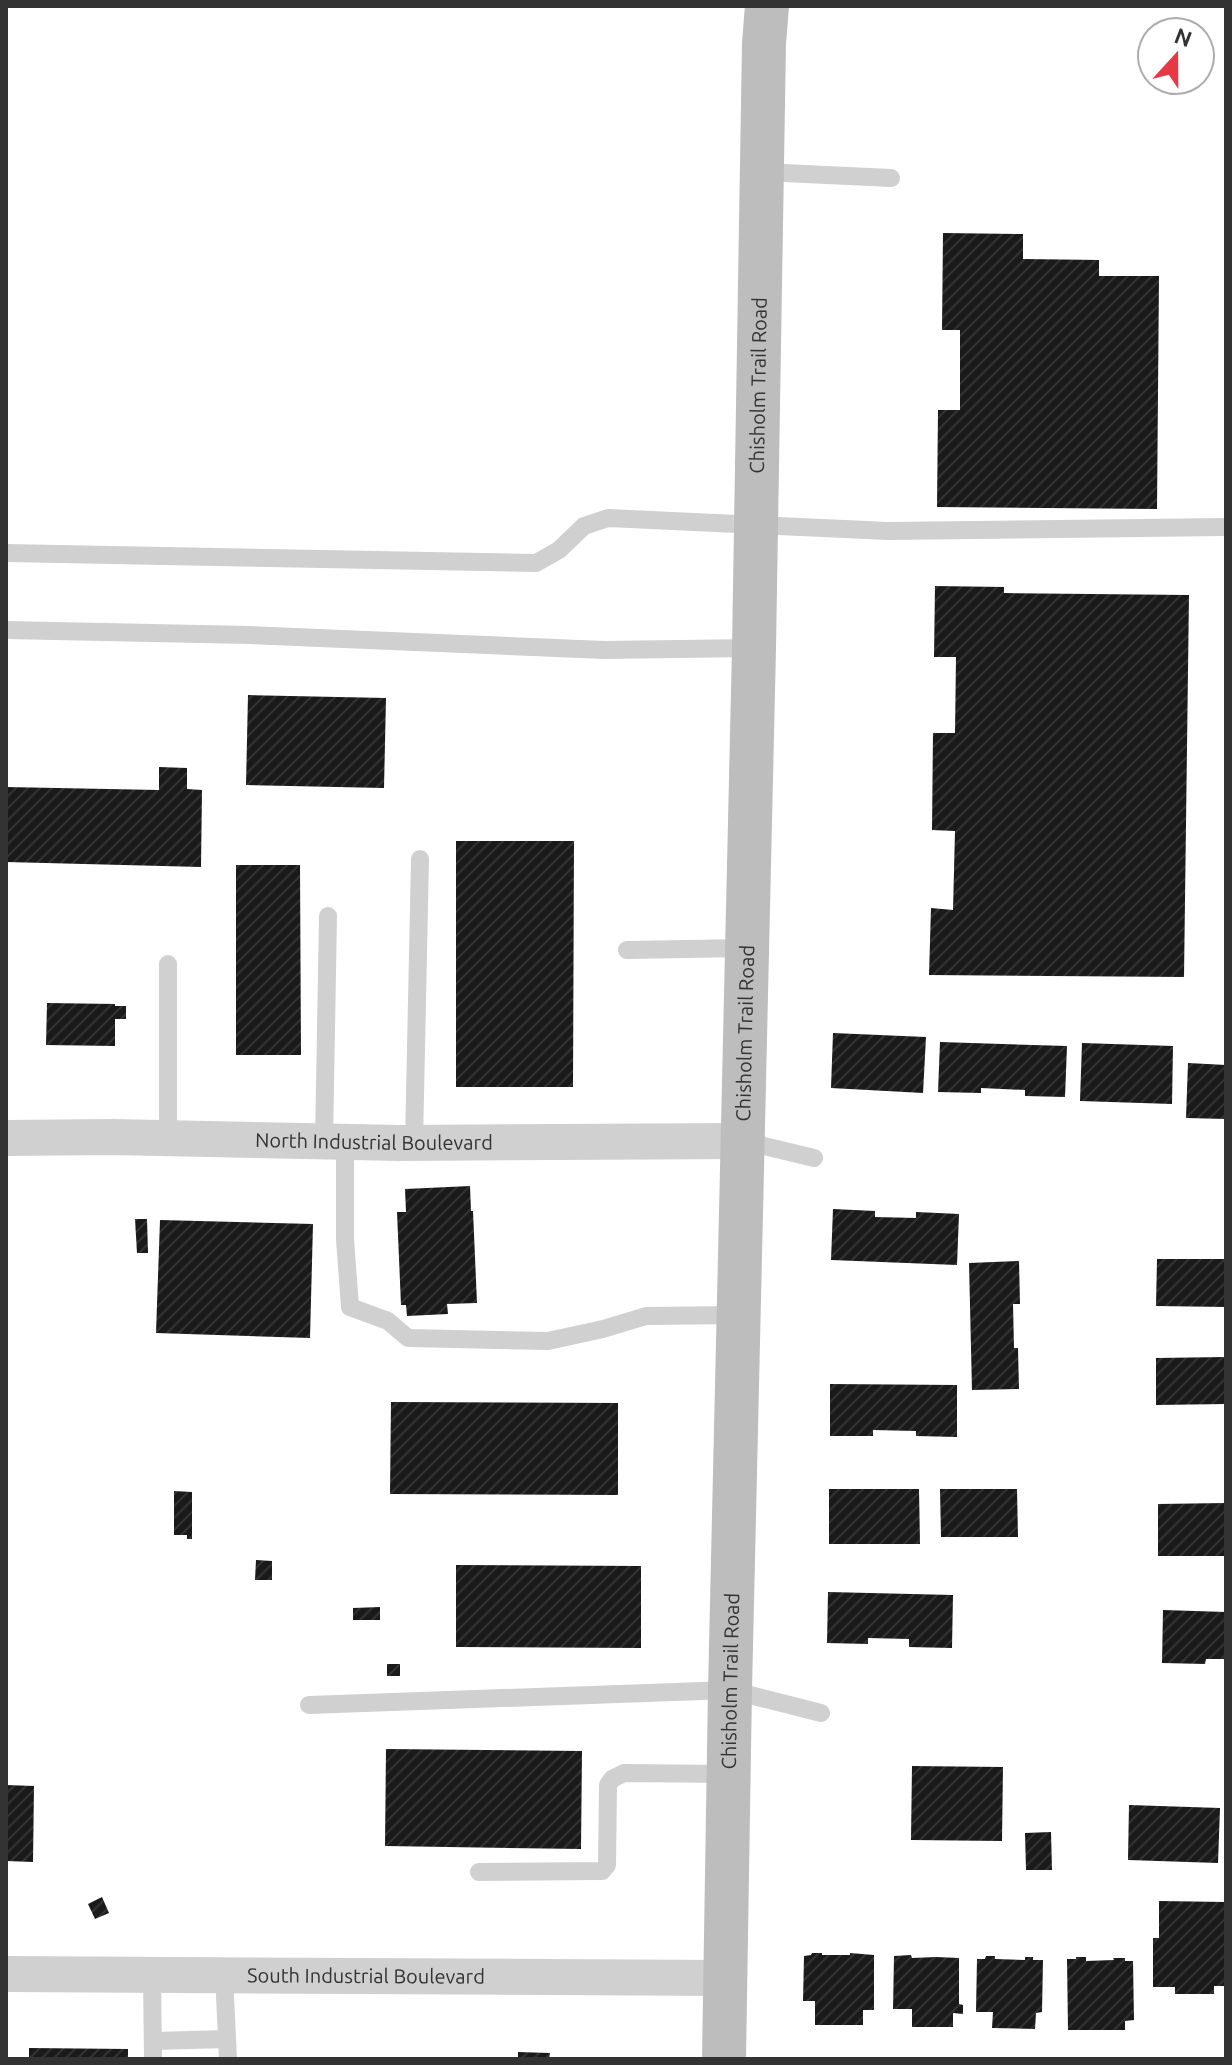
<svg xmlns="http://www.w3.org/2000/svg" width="1232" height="2065" font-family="Ubuntu,sans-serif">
<defs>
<pattern id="building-hatch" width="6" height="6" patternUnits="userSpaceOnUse" patternTransform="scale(2)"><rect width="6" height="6" fill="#1a1a1a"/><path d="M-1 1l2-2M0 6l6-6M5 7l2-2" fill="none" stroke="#333"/></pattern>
</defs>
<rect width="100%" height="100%" fill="#fff"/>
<!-- building -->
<g fill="url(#building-hatch)">
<polygon points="943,233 1023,234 1023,259 1099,260 1099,276 1159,276 1157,509 937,507 938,410 960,410 960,330 942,330"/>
<polygon points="935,586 1004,587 1004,593 1189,595 1184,977 929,975 931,908 953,910 955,831 932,830 933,733 955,733 956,657 934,657"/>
<polygon points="248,695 386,698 384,788 246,785"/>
<polygon points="159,767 187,768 187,789 202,790 201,867 6,862 6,787 159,790"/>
<polygon points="456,841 574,841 573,1087 456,1087"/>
<polygon points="236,865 300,865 301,1055 236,1055"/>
<polygon points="47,1003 115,1004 115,1006 126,1006 126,1019 115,1019 115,1046 46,1045"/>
<polygon points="833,1033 926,1037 923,1093 831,1088"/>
<polygon points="940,1042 1067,1046 1065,1097 1025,1096 1025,1090 981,1088 981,1093 938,1092"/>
<polygon points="1082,1043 1173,1046 1172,1104 1080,1101"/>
<polygon points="1188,1063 1226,1065 1226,1119 1186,1118"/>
<polygon points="470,1186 471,1211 473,1211 477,1303 447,1304 448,1314 407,1316 406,1305 401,1305 397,1212 406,1212 405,1189"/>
<polygon points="833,1209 875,1211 875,1217 916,1218 916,1212 959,1214 957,1265 831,1260"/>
<polygon points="135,1219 147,1219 148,1253 137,1253"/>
<polygon points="160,1220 313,1224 310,1338 156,1333"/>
<polygon points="1157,1259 1226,1259 1226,1307 1156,1306"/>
<polygon points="1019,1261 1020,1304 1013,1304 1014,1348 1018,1348 1019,1389 972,1390 969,1263"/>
<polygon points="1226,1357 1226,1404 1156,1405 1156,1358"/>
<polygon points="830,1384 957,1385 957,1437 916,1436 916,1431 873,1430 873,1436 830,1436"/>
<polygon points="391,1402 618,1403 618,1495 390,1494"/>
<polygon points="829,1489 919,1489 920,1544 829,1544"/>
<polygon points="940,1489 1017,1489 1018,1537 941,1537"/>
<polygon points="174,1491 192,1492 192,1539 187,1539 187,1535 174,1535"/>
<polygon points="1226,1503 1226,1556 1158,1556 1158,1504"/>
<polygon points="256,1560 272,1561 272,1580 255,1580"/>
<polygon points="456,1565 641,1566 641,1648 456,1647"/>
<polygon points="828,1592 953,1595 952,1648 909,1647 909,1639 868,1638 868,1644 827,1643"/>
<polygon points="380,1607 380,1620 353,1620 353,1608"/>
<polygon points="1163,1610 1226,1612 1226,1659 1206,1659 1205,1664 1162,1663"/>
<rect x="387" y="1664" width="13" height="12"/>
<polygon points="386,1749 582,1751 581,1849 385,1846"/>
<polygon points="912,1766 1003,1767 1002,1841 911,1840"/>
<polygon points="6,1785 34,1786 33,1862 6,1861"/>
<polygon points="1129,1805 1220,1808 1218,1863 1128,1860"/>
<polygon points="1051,1832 1052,1870 1026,1870 1025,1833"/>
<polygon points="102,1897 109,1913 95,1919 88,1904"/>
<polygon points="1159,1901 1226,1902 1226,1986 1214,1986 1214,1994 1175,1994 1175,1987 1153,1987 1153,1938 1159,1938"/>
<polygon points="812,1953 822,1953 822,1955 850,1955 850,1953 874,1955 874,2010 863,2010 863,2025 815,2025 815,2001 803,2001 804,1956 811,1955"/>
<polygon points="911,1955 912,1958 936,1957 959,1958 959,2004 963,2005 963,2014 953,2013 953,2027 912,2027 912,2009 893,2009 894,1956"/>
<polygon points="986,1956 995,1956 995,1959 1025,1960 1025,1957 1033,1957 1033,1960 1043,1960 1042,2012 1036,2013 1035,2029 992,2028 993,2012 976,2012 977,1959 985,1959"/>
<polygon points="1076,1957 1086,1957 1086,1961 1114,1960 1113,1958 1125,1958 1125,1961 1133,1961 1134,2020 1125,2021 1125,2030 1068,2030 1067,1959 1076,1959"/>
<polygon points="29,2048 128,2049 128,2059 29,2059"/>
<polygon points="518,2052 550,2053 549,2059 518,2059"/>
</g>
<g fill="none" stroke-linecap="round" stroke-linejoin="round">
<!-- lane -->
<g stroke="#d0d0d0" stroke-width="18">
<polyline points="762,172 891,178"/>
<polyline points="6,553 536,563 559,550 584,526 608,518 888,531 1226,527"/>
<polyline points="6,630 249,635 604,650 754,648"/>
<polyline points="627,950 747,948"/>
<polyline points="168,1138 168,964"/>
<polyline points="743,1141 814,1158"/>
<polyline points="324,1142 328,916"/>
<polyline points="345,1142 345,1239 350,1307 388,1321 408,1338 548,1341 603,1329 646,1316 738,1315"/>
<polyline points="414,1143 420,859"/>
<polyline points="309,1705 730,1690 821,1713"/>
<polyline points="479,1872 602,1871 607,1865 608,1785 612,1779 624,1773 728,1774"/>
<polyline points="152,1974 153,2059"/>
<polyline points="224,1975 228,2059"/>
<polyline points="153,2041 227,2039"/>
</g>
<!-- street -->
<g stroke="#d0d0d0" stroke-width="36">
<path id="s1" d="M6 1138 112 1137 401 1143 742 1141"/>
<path id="s2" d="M6 1974 724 1978"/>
</g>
<!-- secondary -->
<path stroke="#bdbdbd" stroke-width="44" id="s3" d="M724 2059 730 1690 754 648 764 43 767 6"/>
</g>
<g text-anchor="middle" stroke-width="8" stroke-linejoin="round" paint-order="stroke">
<!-- street labels -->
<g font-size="20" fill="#333" stroke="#fff">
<text dy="7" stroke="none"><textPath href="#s3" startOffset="1674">Chisholm Trail Road</textPath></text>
<text dy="7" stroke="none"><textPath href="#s3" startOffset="1026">Chisholm Trail Road</textPath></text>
<text dy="7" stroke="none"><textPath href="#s1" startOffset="368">North Industrial Boulevard</textPath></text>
<text dy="7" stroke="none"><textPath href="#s3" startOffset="378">Chisholm Trail Road</textPath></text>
<text dy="7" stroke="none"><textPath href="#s2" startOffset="360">South Industrial Boulevard</textPath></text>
</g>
</g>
<!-- border -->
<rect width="1232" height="2065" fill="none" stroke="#333333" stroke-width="16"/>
<!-- north arrow -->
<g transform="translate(1176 56) rotate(21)"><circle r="38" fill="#ffffff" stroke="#adadad" stroke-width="2"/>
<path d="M0-6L14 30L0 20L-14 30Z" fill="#e63946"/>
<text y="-12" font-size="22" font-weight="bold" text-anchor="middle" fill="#333333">N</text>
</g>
</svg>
